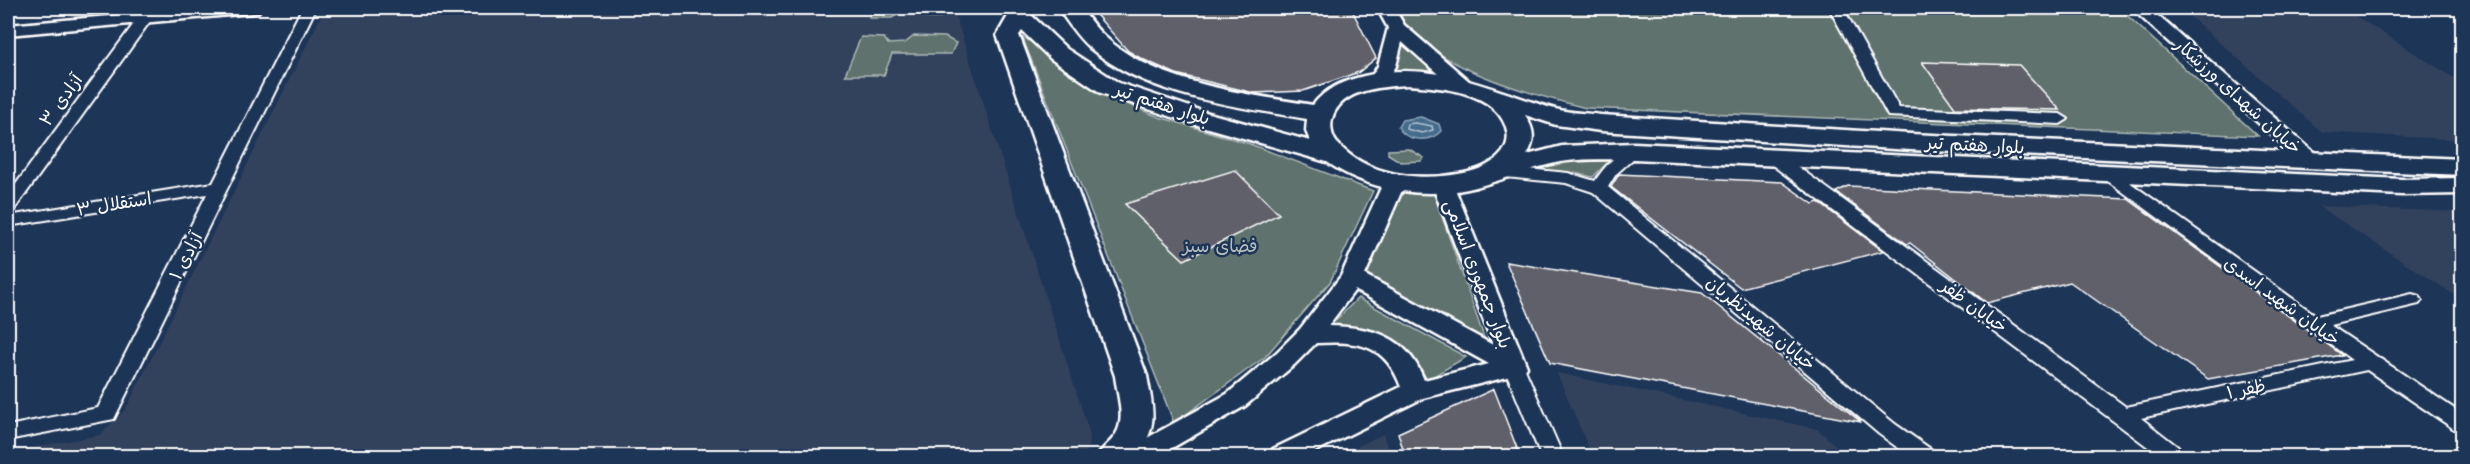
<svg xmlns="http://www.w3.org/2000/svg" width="2470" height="464" font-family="'Shantell Sans','Playpen Sans Arabic',sans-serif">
<rect width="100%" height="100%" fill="#1d3557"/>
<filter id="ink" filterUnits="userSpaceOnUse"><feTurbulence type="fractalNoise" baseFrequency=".0167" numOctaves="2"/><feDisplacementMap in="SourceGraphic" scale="12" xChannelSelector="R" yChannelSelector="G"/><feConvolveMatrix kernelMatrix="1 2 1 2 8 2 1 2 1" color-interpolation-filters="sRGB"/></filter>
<g filter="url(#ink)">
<!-- built -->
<g fill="#31425d">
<polygon points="385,8 953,8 1090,435 1086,456 8,456 8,452 100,435 126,409 322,14"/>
<polygon points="2180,8 2343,8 2462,83 2462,140 2322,132"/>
<polygon points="2318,206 2462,212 2462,300"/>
<polygon points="1557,373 1817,429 1848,456 1592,456"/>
<polygon points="1383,434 1390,456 1338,456"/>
</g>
<!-- green -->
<g fill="#5e726d" stroke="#aeb8b6" stroke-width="1.5">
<path d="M874 8H953L955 12C940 18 928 23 916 11L900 13 892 18H869Z"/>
<path d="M1398 8H2119L2258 136 1586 108C1533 95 1445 71 1408 28 1403 23 1401 14 1398 8Z"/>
<polygon points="1399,33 1456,82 1382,78"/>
<polygon points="914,36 945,37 956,43 951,54 892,54 884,75 845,75 861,37 884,38 888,44 905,43"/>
<polygon points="1022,36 1108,96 1159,117 1250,144 1373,191 1330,282 1265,357 1174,423"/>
<polygon points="1409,149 1424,158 1421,161 1401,162 1388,154 1388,150"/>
<polygon points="1615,155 1593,177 1574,173 1525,171 1565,160"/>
<polygon points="1390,185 1433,191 1486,343 1359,280"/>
<path d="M1358 298 1466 357 1427 380C1408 341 1371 319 1328 328Z"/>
</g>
<!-- water -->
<path fill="#456c8c" stroke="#8fa7ba" stroke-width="1.5" d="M1421 117 1439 124 1441 131C1430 143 1406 142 1398 127L1402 120Z"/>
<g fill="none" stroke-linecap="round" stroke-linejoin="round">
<!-- shore -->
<polygon stroke="#b5c4d1" stroke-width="1.5" points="1415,123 1432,126 1433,130 1422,133 1406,129 1407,124"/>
</g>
<!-- building -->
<g fill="#61616b" stroke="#fff" stroke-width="1.5">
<polygon points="1090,8 1351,8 1376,58 1359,72 1303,91 1254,93 1176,74 1142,59 1128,51"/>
<polygon points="1922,62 2019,65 2060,110 1955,108"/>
<polygon points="1235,170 1279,214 1184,260 1125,204"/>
<polygon points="1619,174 1782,182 1813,204 1818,202 1883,251 1741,288 1611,187"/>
<polygon points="1848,186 2128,199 2342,355 2208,379 2070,282 1987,303 1910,243 1907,244 1836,192"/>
<polygon points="1506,262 1702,293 1861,422 1550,363"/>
<polygon points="1494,389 1520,456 1405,456 1398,433"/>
</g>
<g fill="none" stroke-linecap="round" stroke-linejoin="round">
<defs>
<g id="minor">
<polygon points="302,8 316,8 114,419 8,440 8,426 98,408 207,194 8,226 8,216 213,183"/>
<polygon points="1829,8 1843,8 1899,108 2060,114 2068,119 2060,124 1888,116"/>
<polygon points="146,13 153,17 14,210 8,211 8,195 141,14"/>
<path d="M1634 146 1642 151 1616 174 1608 187 1895 424 1932 450 1935 456H1909L1879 434 1593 192 1566 183 1495 176 1489 175 1487 171 1489 167 1495 166 1568 173 1595 181C1604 168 1618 150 1634 146Z"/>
<polygon points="1773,152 1779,153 2126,407 2352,360 2097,173 2099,169 2111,169 2317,316 2412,294 2419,296 2422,300 2419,304 2330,325 2462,414 2462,431 2454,429 2367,370 2141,418 2182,450 2185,456 2160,456 1767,161 1765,157"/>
<polygon points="1514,360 1521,362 1524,367 1563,456 1541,456 1504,367 1507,362"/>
</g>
<g id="tertiary">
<polygon points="199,8 261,8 258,12 252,13 8,35 8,25"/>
<polygon points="1377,8 1394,8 1404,25 1470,82 1473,86 1470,90 1456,90 1402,42 1396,66 1386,84 1372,84 1369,80 1378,66 1388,28"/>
<polygon points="2131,8 2149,8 2318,156 2321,160 2318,164 2311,166 2304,164"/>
<path d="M1395 175 1403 176 1406 181 1365 275 1493 345 1432 184 1435 179 1443 178 1451 179 1527 367 1523 373 1423 398 1306 456H1270L1273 449 1401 387C1385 343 1358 341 1316 343L1294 365 1245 406 1158 456H1124L1127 449 1227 394 1276 353 1300 329 1341 276 1384 181 1387 176ZM1355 290 1489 364 1424 380C1407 335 1372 327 1328 326Z"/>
</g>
<path id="primary" d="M1005 8H1027L1029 13 1067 49 1119 83 1205 112 1310 141 1306 131 1307 119C1235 106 1148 97 1090 48 1077 37 1067 21 1058 8H1080C1088 17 1095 28 1104 36 1155 84 1247 94 1313 105 1326 88 1343 81 1364 76 1434 59 1490 90 1555 109 1570 113 1586 113 1601 115L1911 134 2462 159V175L1911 150 1601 131 1556 125 1525 115C1534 129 1536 140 1527 155L1562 146 1634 143 2402 179 2462 178V194L2402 195 1634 159C1610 160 1584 158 1560 162 1529 168 1499 182 1468 189 1420 199 1367 190 1327 162L1187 122 1101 93 1051 59 1022 31 1019 35 1147 376C1153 410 1159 426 1137 456H1098C1102 447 1111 443 1116 434 1126 418 1117 393 1115 376L997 35 1008 16ZM1406 85C1438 87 1493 90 1506 127 1509 136 1508 145 1502 153 1492 166 1473 172 1458 174 1419 181 1367 176 1338 144 1332 138 1330 127 1332 119 1340 89 1381 87 1406 85Z"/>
</defs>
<!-- minor casing -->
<use href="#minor" stroke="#fff" stroke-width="4"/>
<!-- tertiary casing -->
<use href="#tertiary" stroke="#fff" stroke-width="5"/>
<!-- primary casing -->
<use href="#primary" stroke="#fff" stroke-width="5"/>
<!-- minor -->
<use href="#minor" fill="#1d3557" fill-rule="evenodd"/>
<!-- tertiary -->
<use href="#tertiary" fill="#1d3557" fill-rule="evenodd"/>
<!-- primary -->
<use href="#primary" fill="#1d3557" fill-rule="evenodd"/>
</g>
</g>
<g text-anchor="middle" stroke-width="5" stroke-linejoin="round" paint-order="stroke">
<!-- street labels -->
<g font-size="18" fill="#fff" stroke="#1d3557">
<text transform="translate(2238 96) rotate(42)" y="6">خیابان شهدای ورزشکار</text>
<text transform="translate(61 100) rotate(-54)" y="6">آزادی ۳</text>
<text transform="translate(1162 104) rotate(18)" y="6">بلوار هفتم تیر</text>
<text transform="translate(1975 145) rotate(3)" y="6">بلوار هفتم تیر</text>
<text transform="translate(114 204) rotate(-9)" y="6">استقلال ۳</text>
<text transform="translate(186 256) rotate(-63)" y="6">آزادی ۱</text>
<text transform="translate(1478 274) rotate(69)" y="6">بلوار جمهوری اسلامی</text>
<text transform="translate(2282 301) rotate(36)" y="6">خیابان شهید اسدی</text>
<text transform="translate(1974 306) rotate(36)" y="6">خیابان ظفر</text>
<text transform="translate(1761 323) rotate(40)" y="6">خیابان شهیدنظریان</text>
<text transform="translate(2246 389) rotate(-12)" y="6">ظفر ۱</text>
</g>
<!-- park labels -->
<g font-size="18" fill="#b7c0bd" stroke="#1d3557">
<text x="1220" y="252">فضای سبز</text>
</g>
</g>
<!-- margin -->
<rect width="2470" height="464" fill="none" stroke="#1d3557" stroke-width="30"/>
<rect x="15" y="15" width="2440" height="434" fill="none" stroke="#fff" stroke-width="2" filter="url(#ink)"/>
</svg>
